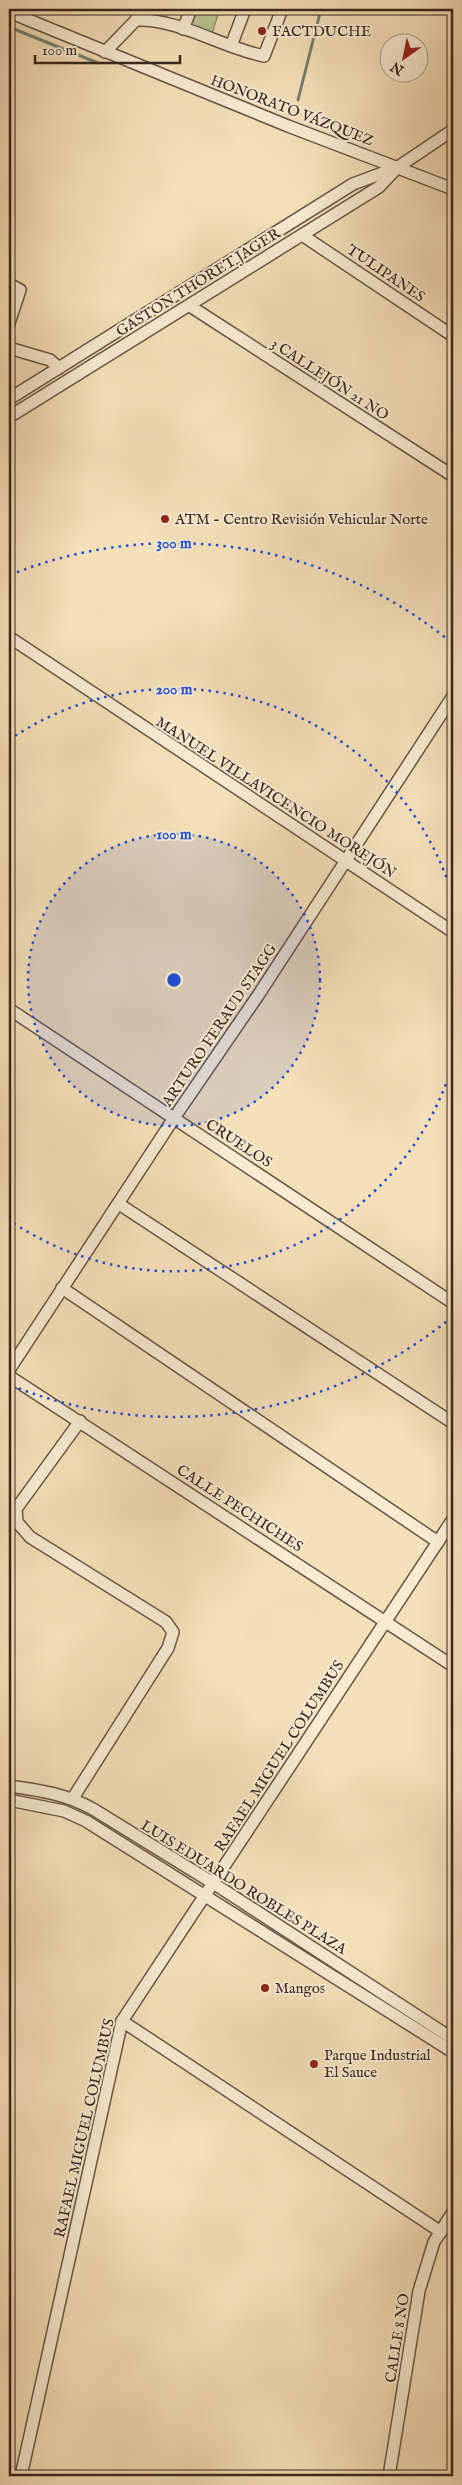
<svg xmlns="http://www.w3.org/2000/svg" width="462" height="2485" font-family="'IM FELL English',serif">
<rect width="100%" height="100%" fill="#f5e0b9"/>
<filter id="stains"><feTurbulence type="fractalNoise" baseFrequency=".004" numOctaves="4"/><feColorMatrix values="0 0 0 0 .2 0 0 0 0 .09 0 0 0 0 .02 0 0 0 .5 -.17"/></filter>
<radialGradient id="worn" r=".72"><stop offset=".6" stop-color="#630" stop-opacity="0"/><stop offset="1" stop-color="#630" stop-opacity=".3"/></radialGradient>
<!-- green -->
<polygon fill="#b7c392" stroke="#787458" points="197,9 219,11 212,34 191,27"/>
<g fill="none" stroke-linecap="round" stroke-linejoin="round">
<!-- stream -->
<g stroke="#758173" stroke-width="3">
<polyline points="9,27 98,63"/>
<polyline points="298,100 321,9"/>
</g>
<defs>
<g id="minor">
<polyline points="9,12 288,126 453,189"/>
<path d="M136 20C178 18 223 48 264 56L282 9"/>
<polyline points="183,29 191,9"/>
<polyline points="231,46 245,9"/>
<polyline points="105,52 136,20 140,9"/>
<polyline points="302,235 453,336"/>
<polyline points="9,284 20,290 9,323"/>
<polyline points="190,306 453,476"/>
<polyline points="9,348 50,360 59,368"/>
<polyline points="9,399 353,184 396,168"/>
<polyline points="9,417 379,187 398,167 453,130"/>
<polyline points="9,637 453,932"/>
<polyline points="9,1009 453,1303"/>
<polyline points="119,1204 453,1423"/>
<polyline points="62,1288 438,1542"/>
<polyline points="9,1370 174,1118 259,994 453,696"/>
<polyline points="9,1376 453,1666"/>
<path d="M9 1786C39 1790 66 1794 93 1809L213 1883 453 2039"/>
<polyline points="73,1798 168,1648 173,1632 166,1622 30,1537 17,1522 16,1509 80,1421"/>
<polyline points="9,1800 64,1811 86,1821 453,2052"/>
<polyline points="122,2021 441,2232"/>
<polyline points="21,2476 122,2021 453,1519"/>
<polyline points="389,2476 419,2291 434,2242 453,2212"/>
</g>
</defs>
<!-- minor casing -->
<use href="#minor" stroke="#685445" stroke-width="14"/>
<!-- minor -->
<use href="#minor" stroke="#f8ebd2" stroke-width="11"/>
</g>
<!-- distance rings -->
<circle cx="174" cy="980" r="146" fill="#1d4ed8" fill-opacity=".12"/>
<g fill="none" stroke="#1d4ed8" stroke-width="2.5" stroke-dasharray="2.5 5">
<circle cx="174" cy="980" r="146"/>
<path d="M453 1063A291 291 0 0 1 9 1220M9 740A291 291 0 0 1 453 897"/>
<path d="M452 1317A437 437 0 0 1 10 1385M10 575A437 437 0 0 1 452 643"/>
</g>
<!-- markers -->
<g fill="#8f2418" stroke="#f8ebd2" stroke-width="2">
<circle cx="262" cy="31" r="5"/>
<circle cx="165" cy="519" r="5"/>
<circle cx="265" cy="1988" r="5"/>
<circle cx="314" cy="2064" r="5"/>
</g>
<g text-anchor="middle" stroke-width="4" stroke-linejoin="round" paint-order="stroke">
<!-- poi labels -->
<g font-size="15" fill="#39261e" stroke="#f8ebd2" text-anchor="start">
<text x="272" y="36">FACTDUCHE</text>
<text x="175" y="524">ATM - Centro Revisión Vehicular Norte</text>
<text x="275" y="1993">Mangos</text>
<text x="324" y="2060">Parque Industrial<tspan x="324" dy="17">El Sauce</tspan></text>
</g>
<!-- street labels -->
<g font-size="15" fill="#39261e" stroke="#f8ebd2">
<text transform="translate(292 110) rotate(21)" y="5">HONORATO VÁZQUEZ</text>
<text transform="translate(386 273) rotate(34)" y="5">TULIPANES</text>
<text transform="translate(198 282) rotate(-32)" y="5">GASTON THORET JAGER</text>
<text transform="translate(330 379) rotate(33)" y="5">3 CALLEJÓN 21 NO</text>
<text transform="translate(276 797) rotate(33)" y="5">MANUEL VILLAVICENCIO MOREJÓN</text>
<text transform="translate(219 1025) rotate(-56)" y="5">ARTURO FERAUD STAGG</text>
<text transform="translate(239 1143) rotate(33)" y="5">CRUELOS</text>
<text transform="translate(240 1508) rotate(33)" y="5">CALLE PECHICHES</text>
<text transform="translate(279 1756) rotate(-57)" y="5">RAFAEL MIGUEL COLUMBUS</text>
<text transform="translate(244 1887) rotate(32)" y="5">LUIS EDUARDO ROBLES PLAZA</text>
<text transform="translate(84 2128) rotate(-77)" y="5">RAFAEL MIGUEL COLUMBUS</text>
<text transform="translate(397 2338) rotate(-81)" y="5">CALLE 8 NO</text>
</g>
</g>
<circle cx="174" cy="980" r="8" fill="#1d4ed8" stroke="#f8ebd2" stroke-width="2.5"/>
<g font-size="15" text-anchor="middle" font-weight="bold" fill="#1d4ed8" stroke="#f8ebd2" stroke-width="4" stroke-linejoin="round" paint-order="stroke">
<text x="174" y="548">300 m</text>
<text x="174" y="694">200 m</text>
<text x="174" y="839">100 m</text>
</g>
<!-- margin -->
<rect width="462" height="2485" fill="none" stroke="#f5e0b9" stroke-width="30"/>
<rect x="10" y="10" width="442" height="2465" fill="none" stroke="#39261e" stroke-width="2.5"/>
<rect x="15" y="15" width="432" height="2455" fill="none" stroke="#39261e"/>
<!-- north arrow -->
<g transform="translate(404 58) rotate(213)"><circle r="24" fill="#f8ebd2" stroke="#ac9c8a"/>
<path d="M0-4L9 19L0 12L-9 19Z" fill="#8f2418"/>
<text y="-8" font-size="14" font-weight="bold" text-anchor="middle" fill="#39261e">N</text>
</g>
<!-- scale -->
<path d="M35 55v8h145v-8" fill="none" stroke="#39261e" stroke-width="2.5"/>
<text x="42" y="55" font-size="15" fill="#39261e" stroke="#f8ebd2" stroke-width="4" paint-order="stroke">100 m</text>
<rect width="100%" height="100%" filter="url(#stains)"/>
<rect width="100%" height="100%" fill="url(#worn)"/>
</svg>
